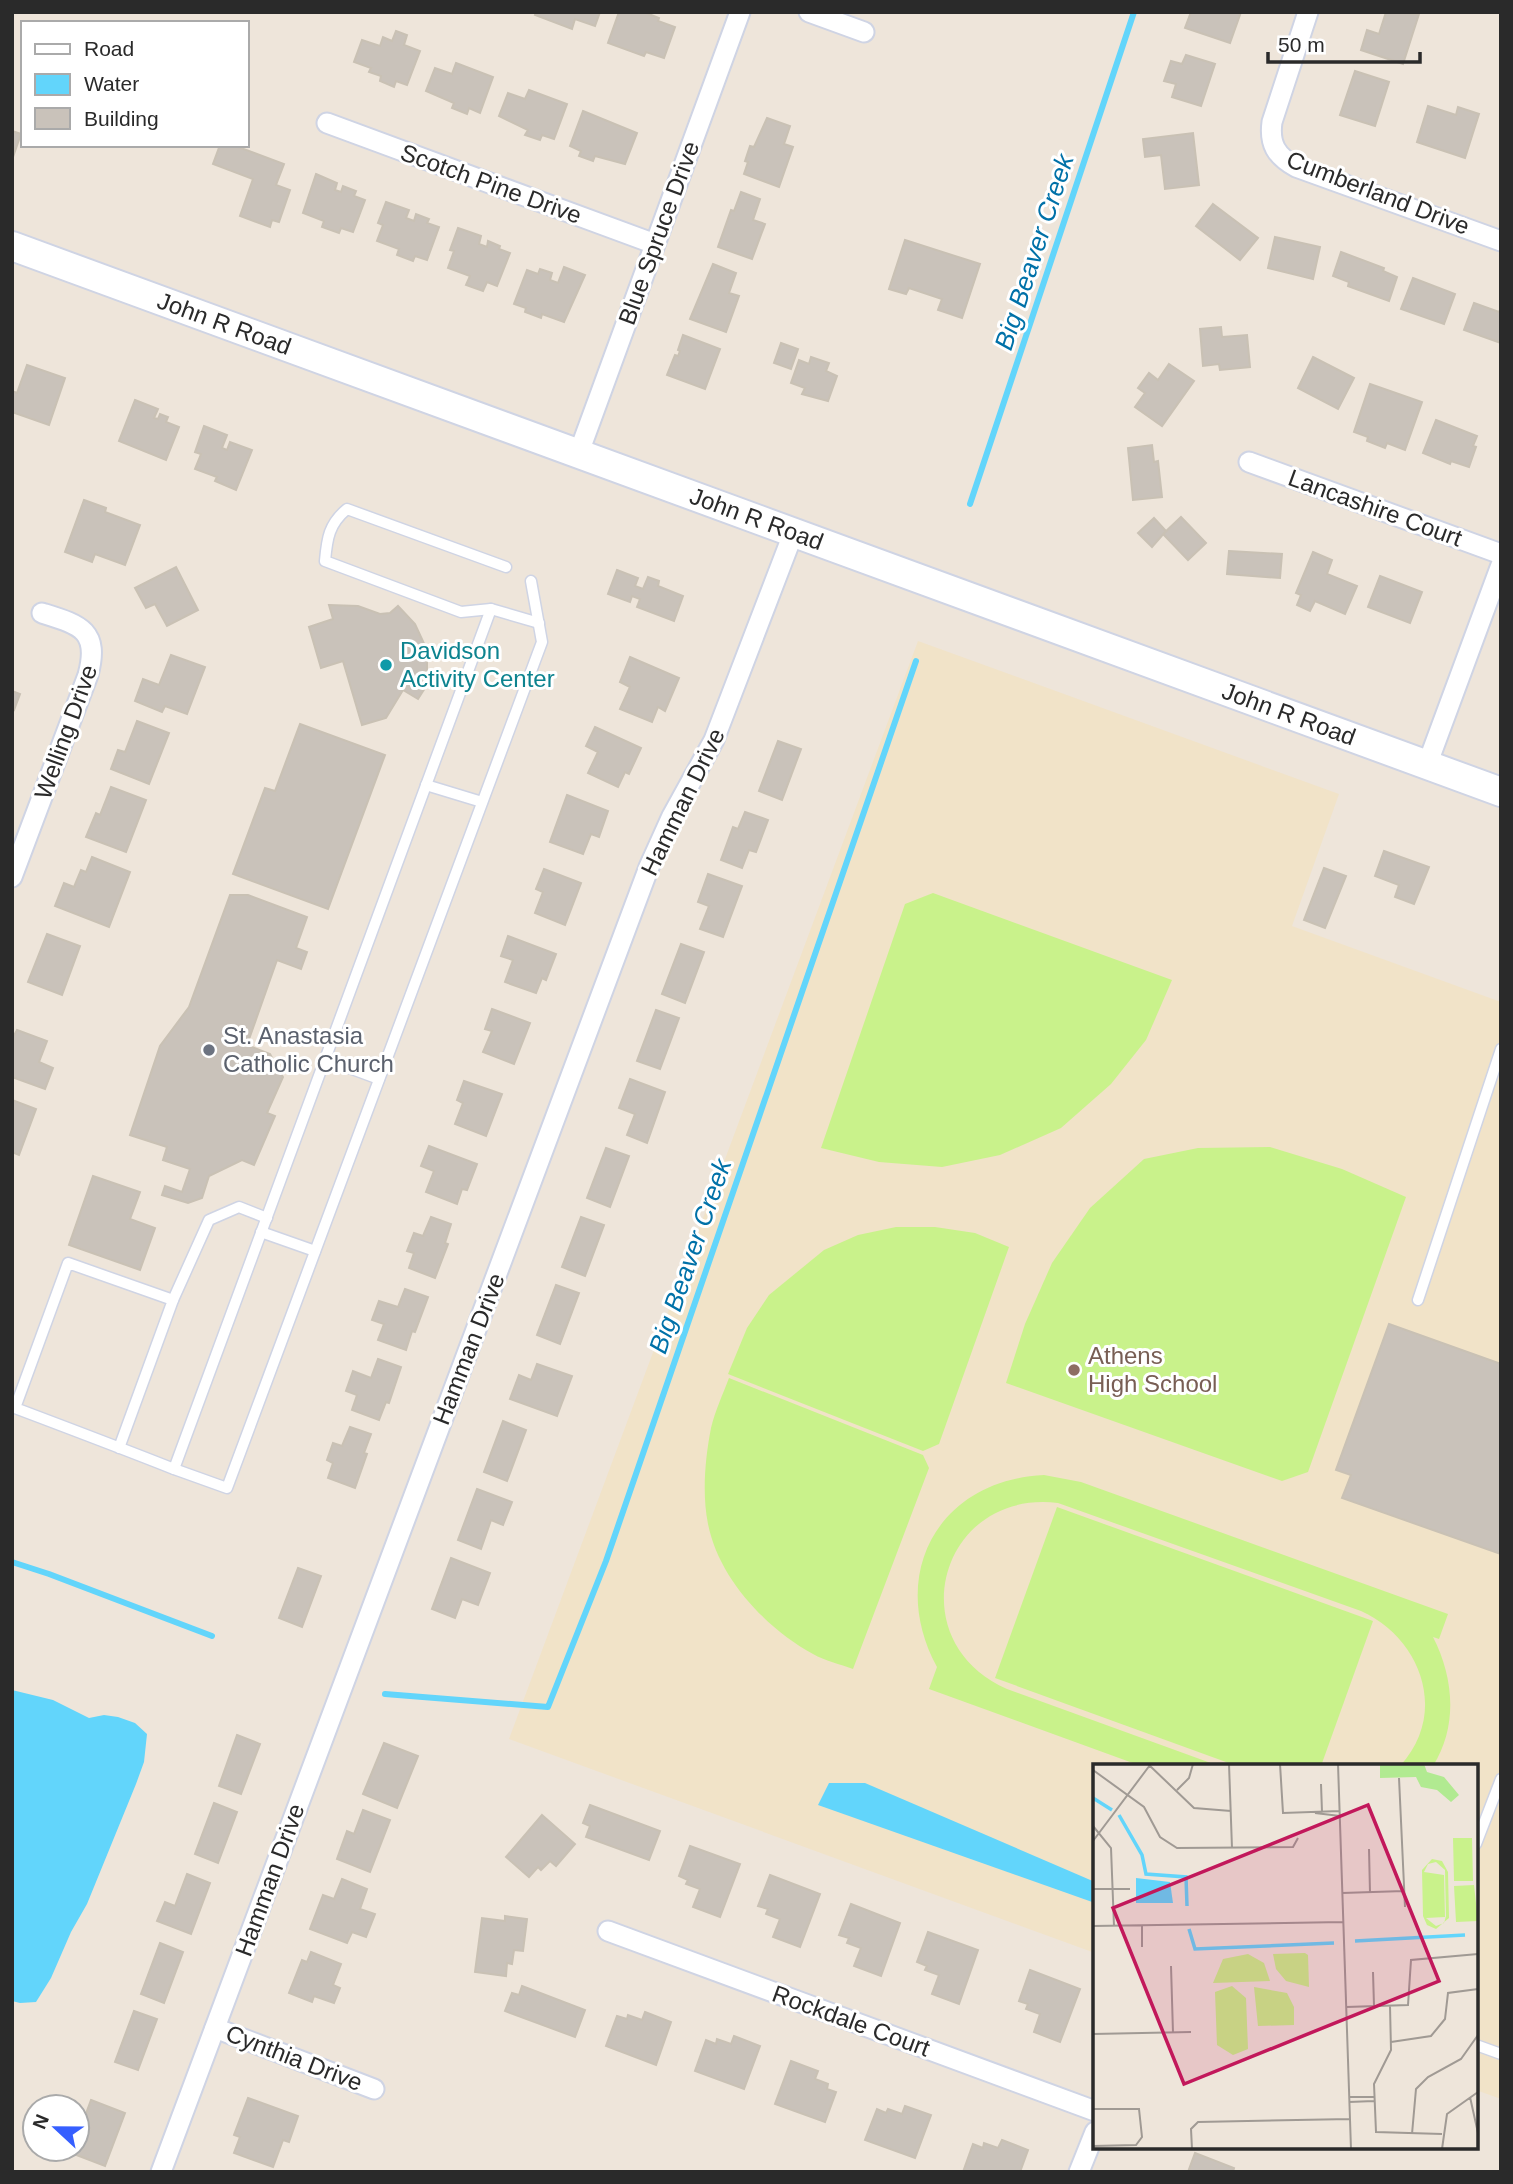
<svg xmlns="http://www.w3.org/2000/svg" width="1513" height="2184" font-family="Arial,sans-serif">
<rect width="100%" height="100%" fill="#eee5da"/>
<!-- education -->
<polygon fill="#f1e3c8" points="918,641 1339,794 1292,926 1501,1002 1501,2099 1476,2090 1476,1766 1095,1766 1095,1953 509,1739"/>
<!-- pitch -->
<g fill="#c9f28b">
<polygon points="933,893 1172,980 1146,1040 1111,1084 1061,1128 1000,1155 942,1167 879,1162 821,1148 905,904"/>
<polygon points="1270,1147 1342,1169 1406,1197 1308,1472 1282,1481 1006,1383 1025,1324 1052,1263 1090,1208 1144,1159 1198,1148"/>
<polygon points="896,1227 935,1227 975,1233 1009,1247 939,1444 923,1451 728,1374 747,1328 769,1295 824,1250 858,1235"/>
<path d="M729 1378 923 1455 929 1468 853 1669C840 1664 825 1661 813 1654 766 1628 719 1579 708 1524 702 1494 705 1459 711 1428 715 1411 723 1394 729 1378Z"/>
<path d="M1044 1475 1081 1482 1448 1614 1439 1639 1433 1637C1454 1678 1458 1726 1433 1766H1400C1449 1713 1421 1638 1361 1611L1058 1503C940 1489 898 1641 1007 1689L1219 1766H1141L929 1689 937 1667C887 1575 938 1480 1044 1475Z"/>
<polygon points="1057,1507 1373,1621 1321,1766 1237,1766 995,1678"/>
</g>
<!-- water -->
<g fill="#62d5fb">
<polygon points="12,1690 53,1700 89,1718 104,1715 118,1717 135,1723 147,1734 144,1762 136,1784 87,1904 71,1932 51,1978 36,2002 20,2003 12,2001"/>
<polygon points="829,1783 865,1783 1095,1882 1095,1903 818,1805"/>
</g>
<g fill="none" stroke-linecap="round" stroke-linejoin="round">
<!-- stream -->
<g stroke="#62d5fb" stroke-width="6">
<polyline points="970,504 1134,12"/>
<polyline points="12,1562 49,1574 212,1636"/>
<polyline points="385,1694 548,1707 606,1561 916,661"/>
</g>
</g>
<!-- building -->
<g fill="#c9c2ba" stroke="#c9c1b4" stroke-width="2">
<polygon points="536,12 600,12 595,26 575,19 572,29 535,15"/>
<polygon points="619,12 644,12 659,18 658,21 675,27 664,58 646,52 644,56 608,43"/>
<polygon points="1191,12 1241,12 1230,43 1185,28"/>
<polygon points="1386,12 1419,14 1403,64 1361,50 1367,30 1379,34"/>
<polygon points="396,31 407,35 404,45 420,51 407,85 396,81 394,87 380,81 381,76 369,72 371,68 354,62 362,40 380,46 383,37 392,41"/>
<polygon points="1186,55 1215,64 1201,106 1172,97 1176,84 1164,81 1171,61 1182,64"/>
<polygon points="456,63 493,77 480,113 469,108 467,114 452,108 454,103 426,91 435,68 452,74"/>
<polygon points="1355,71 1389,82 1375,126 1340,115"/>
<polygon points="529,90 567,104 554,139 542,135 540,140 525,135 528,130 499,116 508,93 525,99"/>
<polygon points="1428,106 1456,115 1458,107 1479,114 1465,158 1417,142"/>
<polygon points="583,111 637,133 625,164 595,156 593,161 579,156 581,151 570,146"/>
<polygon points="767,118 790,126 784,144 793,147 779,187 744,174 748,162 745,161 750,146 754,147"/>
<polygon points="12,131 21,134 12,160"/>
<polygon points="1193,133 1199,185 1165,189 1161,155 1145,157 1143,139"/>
<polygon points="220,145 233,145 284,164 276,185 290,190 279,222 272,220 270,227 240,216 253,179 213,164"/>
<polygon points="316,174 337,183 335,190 341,192 343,186 356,191 354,196 365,200 353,232 341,228 339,233 322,227 324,221 303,213"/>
<polygon points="741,192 760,199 753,220 765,224 752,259 718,247 731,210 734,211"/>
<polygon points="386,202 409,210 406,218 414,221 416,214 429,219 427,223 439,227 427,260 415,256 413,261 397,255 399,249 377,241 383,225 378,223"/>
<polygon points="1213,204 1258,238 1240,260 1196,226"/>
<polygon points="458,228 481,236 479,244 487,247 488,241 500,246 499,249 510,253 497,286 487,282 483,291 466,285 470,276 448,268 454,251 450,250"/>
<polygon points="1275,237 1320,247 1313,279 1268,268"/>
<polygon points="905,240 980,264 962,318 938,310 942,299 909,288 906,294 889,289"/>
<polygon points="1341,252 1384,268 1383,271 1397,277 1389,301 1348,286 1349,282 1333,276"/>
<polygon points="713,264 736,273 729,293 739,296 726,332 690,319"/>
<polygon points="564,267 585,275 564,322 542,314 541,318 525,312 526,308 514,304 527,270 538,274 540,269 552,273 550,280 558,283"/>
<polygon points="1413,278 1455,294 1444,324 1401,309"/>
<polygon points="1474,303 1499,312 1501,308 1501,343 1464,330"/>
<polygon points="1221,327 1222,337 1247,335 1250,367 1220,370 1219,364 1203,366 1200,329"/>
<polygon points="683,335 720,349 705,389 667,375 675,355 678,356 680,351 678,350"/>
<polygon points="781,343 798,349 791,369 774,363"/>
<polygon points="811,357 829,363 826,371 837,376 828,401 802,394 805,388 791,383 799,360 809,364"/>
<polygon points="1313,357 1354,378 1338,409 1298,388"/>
<polygon points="1169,364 1194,381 1162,426 1135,407 1145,393 1138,388 1149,373 1158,380"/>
<polygon points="27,365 65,378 49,425 12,412 12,391 17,393"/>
<polygon points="1370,384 1422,402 1405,450 1387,443 1385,448 1367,441 1368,437 1354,432"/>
<polygon points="135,400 158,409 154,418 158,419 160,414 168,417 166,422 179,427 166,460 119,441"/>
<polygon points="1436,420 1477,436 1473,446 1476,447 1469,467 1451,461 1450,464 1423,453"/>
<polygon points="204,426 227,435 222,448 227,450 230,442 252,450 236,490 215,481 217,477 195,469 201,454 195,452"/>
<polygon points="1152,445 1154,462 1158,461 1162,497 1133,500 1128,448"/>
<polygon points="84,500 106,508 105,512 140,525 125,565 95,554 92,562 65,552"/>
<polygon points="1181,517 1206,543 1188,560 1163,534"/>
<polygon points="1154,518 1166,531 1152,547 1138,533"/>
<polygon points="1229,551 1282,554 1280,578 1227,574"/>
<polygon points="1313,552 1332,560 1327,574 1357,586 1345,614 1315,601 1310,611 1297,605 1301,595 1296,593"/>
<polygon points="176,567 198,610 167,626 155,604 146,608 135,588"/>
<polygon points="617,570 638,578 635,586 643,589 648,577 659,581 658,586 683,596 674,621 637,607 640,599 632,596 630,602 608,594"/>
<polygon points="1380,576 1422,592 1410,623 1368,607"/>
<polygon points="329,605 358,606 380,614 390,613 398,606 415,624 427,650 427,685 418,699 403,690 386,718 362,725 343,661 321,668 309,627 333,619"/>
<polygon points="171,655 205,667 187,714 165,706 162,712 135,701 143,679 159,685"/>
<polygon points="630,657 679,678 665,711 658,707 652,722 620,709 630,687 620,682"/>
<polygon points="12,691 20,694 14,710 12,709"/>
<polygon points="137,721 169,733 149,784 111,769 118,750 125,752"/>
<polygon points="300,724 385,755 328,909 233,874 265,788 275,791"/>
<polygon points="595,727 641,748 629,774 625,772 618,787 588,773 598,752 586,746"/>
<polygon points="778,741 801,749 782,800 759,791"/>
<polygon points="111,787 146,800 126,852 86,837 96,813 100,815"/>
<polygon points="567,795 608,811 599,837 591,834 583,854 550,842"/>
<polygon points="745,812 768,820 756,852 749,850 742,868 721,860 733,827 738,829"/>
<polygon points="1384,851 1429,867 1414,904 1395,897 1399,885 1375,876"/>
<polygon points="92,857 130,872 109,927 55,906 64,883 74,887 81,870 86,872"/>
<polygon points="1324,868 1346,876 1325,928 1304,920"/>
<polygon points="544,869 581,883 565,925 535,913 543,892 536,889"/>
<polygon points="708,874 742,886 723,937 700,929 709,906 698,902"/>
<polygon points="230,895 248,895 307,917 296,948 307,952 301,969 277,960 247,1045 270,1054 283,1077 267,1113 275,1116 254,1165 242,1160 209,1176 202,1198 188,1203 162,1195 165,1186 182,1192 190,1169 163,1160 167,1147 130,1135 160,1046 189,1007"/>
<polygon points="47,934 80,946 62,995 28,982"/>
<polygon points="508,936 556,954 546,980 542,978 536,993 505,982 513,960 501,956"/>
<polygon points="681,944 704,952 685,1003 662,994"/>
<polygon points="492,1009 530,1023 514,1064 483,1052 492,1031 485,1029"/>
<polygon points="656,1010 679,1018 660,1069 637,1061"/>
<polygon points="17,1030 47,1041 39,1062 53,1068 45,1089 12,1077 12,1039"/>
<polygon points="630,1079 665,1092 647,1143 627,1135 635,1114 619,1108"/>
<polygon points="464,1081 502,1094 486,1136 455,1124 463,1103 457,1100"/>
<polygon points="12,1100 36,1109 19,1155 12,1152"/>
<polygon points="429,1146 477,1164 467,1190 462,1189 457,1204 426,1192 434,1171 421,1166"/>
<polygon points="606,1148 629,1156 610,1207 587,1198"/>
<polygon points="93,1176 140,1192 130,1219 155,1228 140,1270 69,1245"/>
<polygon points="431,1217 451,1224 445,1243 448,1244 435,1278 409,1268 414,1253 407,1251 414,1233 423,1236"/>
<polygon points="581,1217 604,1225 585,1276 562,1267"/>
<polygon points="556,1285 579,1293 560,1344 537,1335"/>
<polygon points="405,1289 428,1297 415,1332 412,1331 406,1350 378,1340 384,1324 372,1320 379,1301 398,1307"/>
<polygon points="1389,1324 1501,1364 1501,1554 1342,1498 1351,1475 1336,1470"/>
<polygon points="378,1359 401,1367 389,1403 386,1402 379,1420 352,1410 357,1395 346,1391 353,1371 371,1378"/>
<polygon points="537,1364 572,1376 557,1416 510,1399 519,1375 531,1380"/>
<polygon points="503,1421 526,1430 507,1481 484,1472"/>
<polygon points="350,1427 371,1434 364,1453 367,1454 355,1488 328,1478 333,1463 327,1460 333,1443 342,1446"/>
<polygon points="477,1489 512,1502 503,1525 491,1520 481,1549 458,1540"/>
<polygon points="451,1558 490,1573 478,1605 462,1599 455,1618 432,1609"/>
<polygon points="298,1568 321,1576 302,1627 279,1618"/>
<polygon points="237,1735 260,1744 241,1794 219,1786"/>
<polygon points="384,1743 418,1756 397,1808 363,1794"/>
<polygon points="214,1803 237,1812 218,1863 195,1854"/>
<polygon points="590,1805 660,1831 649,1860 586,1837 590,1826 583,1823"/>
<polygon points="363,1810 390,1820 370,1872 337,1859 347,1831 354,1834"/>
<polygon points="542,1815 575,1844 556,1866 550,1861 541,1870 538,1867 529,1877 506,1857"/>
<polygon points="690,1846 740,1864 720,1917 693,1907 700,1889 686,1884 688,1880 679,1876"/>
<polygon points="187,1874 210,1883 191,1934 157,1921 165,1902 175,1906"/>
<polygon points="770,1875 820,1894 800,1947 773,1937 780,1919 766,1914 768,1909 758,1906"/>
<polygon points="342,1879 367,1889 360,1909 375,1914 366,1937 352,1932 347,1943 310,1929 323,1895 334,1899"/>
<polygon points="851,1904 900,1923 881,1976 854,1966 861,1948 847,1943 849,1938 839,1935"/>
<polygon points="505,1916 527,1919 523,1951 514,1950 512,1964 507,1963 506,1976 475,1972 482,1918 505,1921"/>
<polygon points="928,1932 978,1950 959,2004 932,1994 939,1975 925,1970 927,1966 917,1962"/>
<polygon points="160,1943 183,1952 164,2003 141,1994"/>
<polygon points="311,1952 341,1964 333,1985 340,1988 334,2003 314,1996 312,2002 289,1993 302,1960 307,1962"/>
<polygon points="1030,1970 1080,1989 1060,2042 1034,2032 1040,2014 1026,2009 1028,2004 1019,2001"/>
<polygon points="522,1986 585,2010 575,2037 505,2011 512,1993 519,1995"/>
<polygon points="134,2011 157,2019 138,2070 115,2062"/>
<polygon points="645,2012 671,2022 656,2065 606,2046 617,2016 627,2019 628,2015 642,2020"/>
<polygon points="734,2036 760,2046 744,2089 695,2071 706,2040 716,2044 717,2039 731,2044"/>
<polygon points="791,2061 818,2071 815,2079 828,2084 827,2089 836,2092 825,2122 775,2104"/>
<polygon points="248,2098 298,2116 289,2142 283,2140 273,2167 234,2153 240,2137 234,2135"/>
<polygon points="91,2100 125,2113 105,2166 71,2153 73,2149 77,2149 77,2138"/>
<polygon points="905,2106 931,2115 915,2158 865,2140 877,2109 886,2113 888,2109 902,2114"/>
<polygon points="1002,2140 1028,2150 1020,2172 963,2172 973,2144 983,2148 984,2143 998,2148"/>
<polygon points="1195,2153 1234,2168 1233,2172 1188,2172"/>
</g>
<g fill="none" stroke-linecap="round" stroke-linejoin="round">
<defs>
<g id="lane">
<path d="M506 567 347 509C329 524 327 538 325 561L461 612 491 609 539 623"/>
<polyline points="491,609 174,1469 227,1488 542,642 531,581"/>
<polyline points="426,785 482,802"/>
<polyline points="325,1059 379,1079"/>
<polyline points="261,1232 315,1251"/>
<polyline points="173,1300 209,1220 239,1207 267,1218"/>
<polyline points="1418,1300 1501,1049"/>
<path d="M119 1448 173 1300 68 1263 15 1408C68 1428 121 1448 174 1469"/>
<polyline points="1476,1844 1501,1779"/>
<polyline points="1476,2045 1501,2054"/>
</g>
<g id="street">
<polyline points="809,12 864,32"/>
<path d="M1308 12 1272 122C1269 144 1276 156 1296 167L1501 241"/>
<polyline points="327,123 655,244"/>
<polyline points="578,455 740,12"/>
<polyline points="1249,462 1501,554"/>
<polyline points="1427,765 1501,565"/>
<path d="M12 877 88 675C100 630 80 625 42 613"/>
<polyline points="608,1931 1095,2111"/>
<polyline points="215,2028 374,2089"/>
<polyline points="161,2172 649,867 672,816 714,740 793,534"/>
<polyline points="1079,2172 1095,2132"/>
</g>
<g id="secondary">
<path id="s1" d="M12 246 1501 792"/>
</g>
</defs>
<!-- lane casing -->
<use href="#lane" stroke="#cfd4e4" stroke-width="13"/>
<!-- street casing -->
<use href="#street" stroke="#cfd4e4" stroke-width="23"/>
<!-- secondary casing -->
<use href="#secondary" stroke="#cfd4e4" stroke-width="32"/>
<!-- lane -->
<use href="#lane" stroke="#fff" stroke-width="10"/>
<!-- street -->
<use href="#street" stroke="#fff" stroke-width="19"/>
<!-- secondary -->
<use href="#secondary" stroke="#fff" stroke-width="28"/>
</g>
<!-- markers -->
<circle fill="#0f9aa8" stroke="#fff" stroke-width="2.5" cx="386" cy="665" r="7"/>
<circle fill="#6b7280" stroke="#fff" stroke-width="2.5" cx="209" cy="1050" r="7"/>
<circle fill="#8d6e63" stroke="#fff" stroke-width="2.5" cx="1074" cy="1370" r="7"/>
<g text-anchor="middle" stroke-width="6" stroke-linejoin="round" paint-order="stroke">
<!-- street labels -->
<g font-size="24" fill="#2a2a2a" stroke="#fff">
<text transform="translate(491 184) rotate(20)" y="8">Scotch Pine Drive</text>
<text transform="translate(1378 193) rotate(21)" y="8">Cumberland Drive</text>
<text transform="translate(659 233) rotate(-70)" y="8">Blue Spruce Drive</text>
<text dy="8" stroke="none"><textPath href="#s1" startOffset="226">John R Road</textPath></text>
<text transform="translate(1375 508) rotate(20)" y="8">Lancashire Court</text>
<text dy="8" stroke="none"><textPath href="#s1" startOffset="793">John R Road</textPath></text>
<text dy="8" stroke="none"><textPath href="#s1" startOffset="1360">John R Road</textPath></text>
<text transform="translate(66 732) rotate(-70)" y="8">Welling Drive</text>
<text transform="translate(683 802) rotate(-64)" y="8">Hamman Drive</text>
<text transform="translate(469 1349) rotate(-69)" y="8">Hamman Drive</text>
<text transform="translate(270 1880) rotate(-70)" y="8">Hamman Drive</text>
<text transform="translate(851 2021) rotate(20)" y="8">Rockdale Court</text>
<text transform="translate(294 2058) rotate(21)" y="8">Cynthia Drive</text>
</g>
<!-- culture labels -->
<g font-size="24" fill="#0d838f" stroke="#fff" text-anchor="start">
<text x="400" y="659">Davidson<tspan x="400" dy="28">Activity Center</tspan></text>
</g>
<!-- worship labels -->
<g font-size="24" fill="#5b616d" stroke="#fff" text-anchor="start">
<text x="223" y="1044">St. Anastasia<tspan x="223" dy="28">Catholic Church</tspan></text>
</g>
<!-- education labels -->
<g font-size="24" fill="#785e54" stroke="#fff" text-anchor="start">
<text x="1088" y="1364">Athens<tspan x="1088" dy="28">High School</tspan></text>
</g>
<!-- water labels -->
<g font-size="26" font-style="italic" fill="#0071a8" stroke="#fff">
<text transform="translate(1034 252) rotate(-72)" y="9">Big Beaver Creek</text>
<text transform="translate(690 1256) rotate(-71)" y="9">Big Beaver Creek</text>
</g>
</g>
<!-- overview -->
<g transform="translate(1093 1764)">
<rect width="385" height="385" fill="#eee5da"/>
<path d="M287 0H331L334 8 351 13 366 31 358 38 344 26 328 23 323 13 287 14Z" fill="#b1ea91"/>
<path d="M360 74H379L380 117H361ZM339 95 349 97 355 108 356 154 343 165 334 161 330 152 329 106ZM343 98 352 106 353 152 351 159 343 162 333 154 352 153 351 111 331 108 335 100ZM381 121 385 157 363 158 361 122ZM212 189 215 191 216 223 193 217 183 205 180 190ZM155 190 171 199 177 217 120 219 130 195ZM139 222 153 234 155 285 140 291 124 281 122 228ZM161 223 194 229 201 243V261L165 262Z" fill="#c9f28b" fill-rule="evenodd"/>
<path d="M43 114 77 118 80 139H43Z" fill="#62d5fb"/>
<path fill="none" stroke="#62d5fb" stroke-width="3.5" d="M0 34 19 46M26 51 49 91 53 110 93 113 94 142M96 165 102 185 241 179M262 177 372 171"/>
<path fill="none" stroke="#a09a94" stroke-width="2" d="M55 0 101 44 138 47M136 0 139 84M187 0 190 49 247 47M245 0 258 385M0 6 51 43 67 73 84 84 200 83 205 74M306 14 312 143M228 20 229 48M84 26 96 14 100 0M222 49 247 52M0 62 18 84 21 162M0 77 57 1M276 85 277 129M0 125H37M249 129 311 127M49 161V183M0 162 250 158M78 202 80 269M280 208 281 242M297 242 298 286 281 320 283 368 349 370M253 243 315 241 318 196 385 190M0 270 98 268M298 278 338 272 352 255 355 229 385 225M256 333H281M377 333 385 369M256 338 281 337M0 345H46L49 373 43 381 0 382M319 370 323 325 335 313 368 295 385 271M99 385 98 365 105 358 257 355M349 385 354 350 385 328"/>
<path fill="#c2185b" fill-opacity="0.15" stroke="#c2185b" stroke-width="3.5" d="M275 41 346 217 91 320 20 144Z"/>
<rect width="385" height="385" fill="none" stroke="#2a2a2a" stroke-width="3.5"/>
</g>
<!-- border -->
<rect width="1513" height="2184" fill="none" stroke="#2a2a2a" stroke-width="28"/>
<!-- legend -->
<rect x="21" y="21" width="228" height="126" fill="#ffffff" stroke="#aaaaaa" stroke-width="2"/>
<rect x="35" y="44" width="35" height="10" fill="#ffffff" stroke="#aaaaaa" stroke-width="2"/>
<text x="84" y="56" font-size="21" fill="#2a2a2a">Road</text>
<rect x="35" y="74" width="35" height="21" fill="#62d5fb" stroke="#aaaaaa" stroke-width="2"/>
<text x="84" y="91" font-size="21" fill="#2a2a2a">Water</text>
<rect x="35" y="108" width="35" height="21" fill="#c9c2ba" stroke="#aaaaaa" stroke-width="2"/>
<text x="84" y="126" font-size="21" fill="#2a2a2a">Building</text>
<!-- north arrow -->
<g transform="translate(56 2128) rotate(292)"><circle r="33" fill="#ffffff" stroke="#aaaaaa" stroke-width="2"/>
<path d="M0-5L12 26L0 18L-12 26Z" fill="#365fff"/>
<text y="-10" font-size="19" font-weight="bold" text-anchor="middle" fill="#2a2a2a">N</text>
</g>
<!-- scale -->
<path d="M1268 52v10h152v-10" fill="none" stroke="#2a2a2a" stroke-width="3.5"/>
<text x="1278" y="52" font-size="21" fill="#2a2a2a" stroke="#ffffff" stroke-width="5" paint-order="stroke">50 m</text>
</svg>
